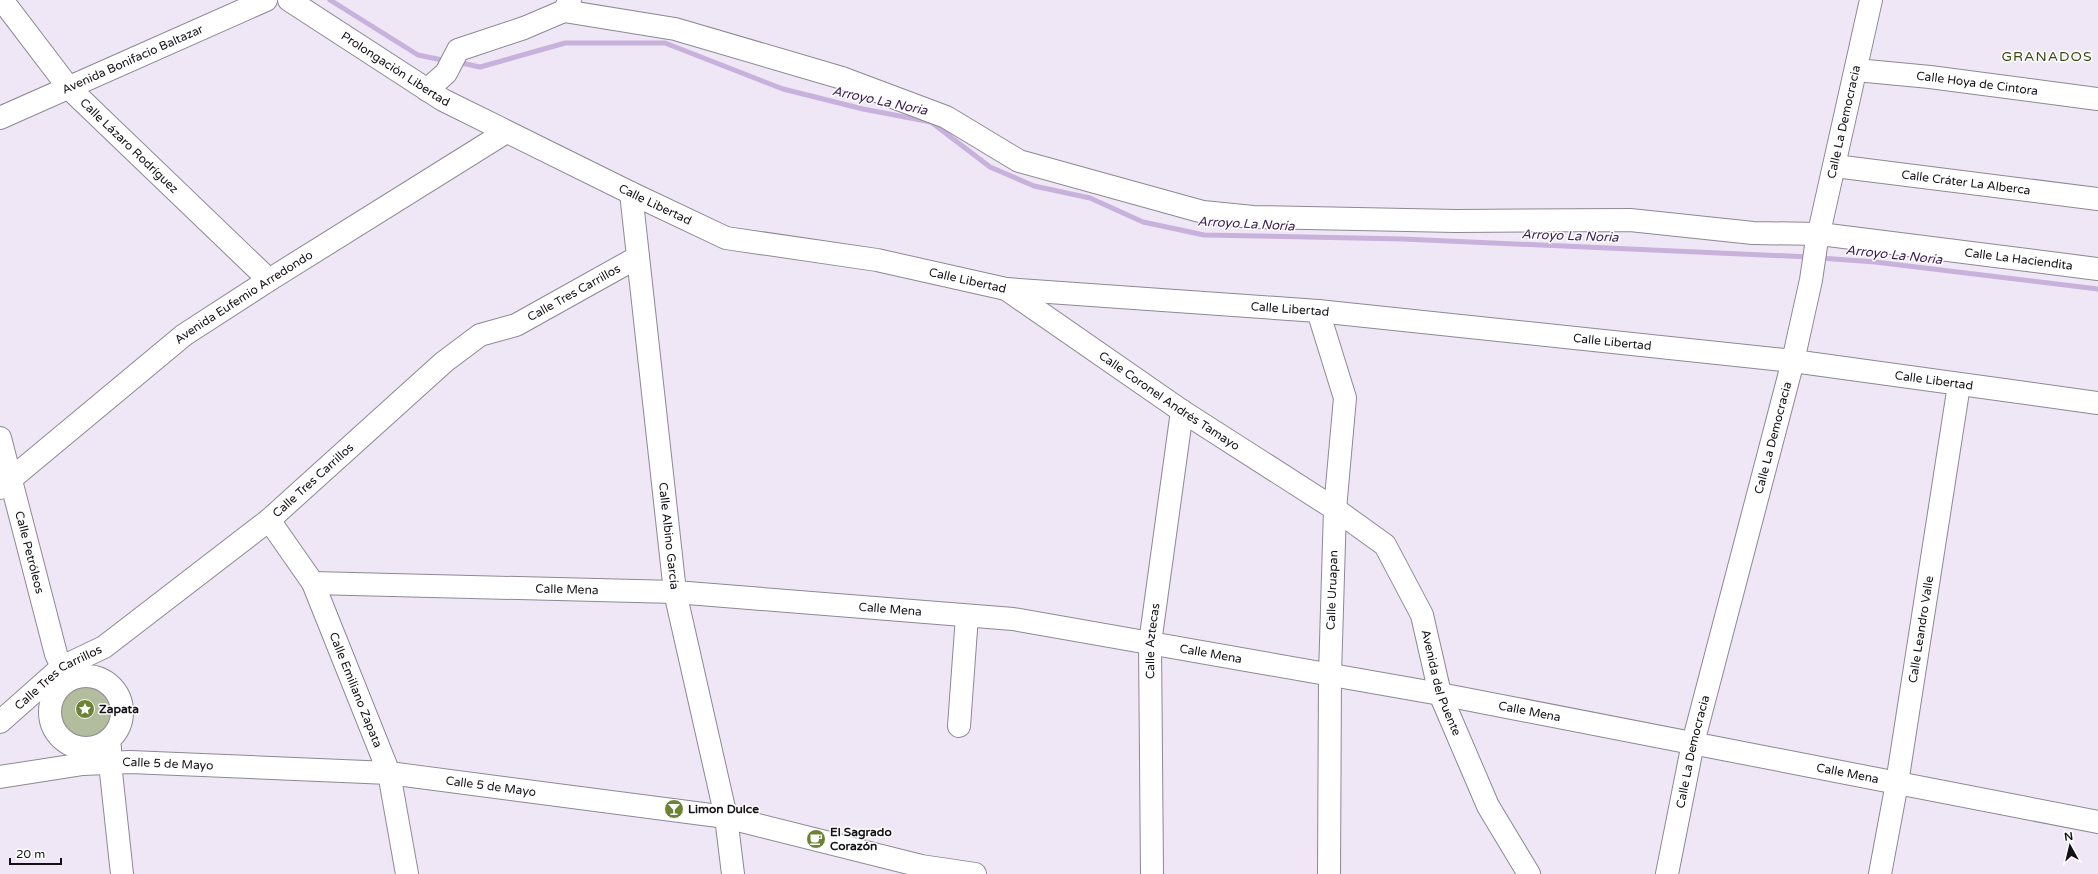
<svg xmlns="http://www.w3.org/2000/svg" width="2098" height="874" font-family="'Varela Round',sans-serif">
<rect width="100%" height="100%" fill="#efe7f6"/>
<!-- green -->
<circle fill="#b2bd9e" cx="86" cy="712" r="28"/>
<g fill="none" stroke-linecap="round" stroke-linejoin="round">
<!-- stream -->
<g stroke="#c8b1db" stroke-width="5">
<polyline points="330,0 418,55 447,61"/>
<polyline points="457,62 480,67 565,43 665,43 783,89 863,109 931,122 990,167 1034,186 1090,198 1143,222 1204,235 1403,239 1810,257"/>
<polyline points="1820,258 1875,262 2098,289"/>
</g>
<defs>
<g id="minor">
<path id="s1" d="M2 0 69 88 269 280"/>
<path id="s2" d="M289 0 443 100 631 193 726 238 877 260 1006 289 1318 311 1793 361 2098 403"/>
<path id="s3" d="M564 11 675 29 842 78 946 117 1019 161 1203 212 1253 217 1456 221 1630 220 1753 233 1820 234 2098 269"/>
<path id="s4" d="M1856 70 1930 77 2098 99"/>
<polyline points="427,90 446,73 458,50 524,28 564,11 570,0"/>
<path id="s5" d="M0 118 266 0"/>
<path id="s6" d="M1835 166 2098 199"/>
<path id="s7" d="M631 193 675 592 726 817 733 874"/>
<path id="s8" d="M1006 289 1182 411 1335 509 1385 545 1422 615 1440 694 1488 806 1529 874"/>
<polyline points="1318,311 1345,398 1335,509 1330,675 1329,874"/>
<path id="s9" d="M0 438 56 654 62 667 61 680"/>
<path id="s10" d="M0 488 184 335 269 280 506 132"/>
<path id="s11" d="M269 520 313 583 389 773 407 874"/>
<path id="s12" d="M313 583 675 592 1013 619 1440 694 2098 822"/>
<circle cx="86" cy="712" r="36"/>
<path id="s13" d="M0 722 62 667 104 647 269 520 444 362 480 335 516 325 638 257"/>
<polyline points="959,726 967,616"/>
<polyline points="110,748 110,763 122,874"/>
<path id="s14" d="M0 777 83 764 130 762 389 773 726 817 921 866 975 874"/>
<path id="s15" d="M1152 874 1150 643 1182 411"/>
<path id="s16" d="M1667 874 1693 743 1793 361 1811 280 1816 246 1871 0"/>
<path id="s17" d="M1880 874 1897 783 1959 385"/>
</g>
</defs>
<!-- minor casing -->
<use href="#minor" stroke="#8e8794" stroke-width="24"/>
<!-- minor -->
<use href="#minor" stroke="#fff" stroke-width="22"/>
</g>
<!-- icons -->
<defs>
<symbol id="sight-disc" viewBox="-11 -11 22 22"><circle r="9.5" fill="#6c8334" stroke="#fff"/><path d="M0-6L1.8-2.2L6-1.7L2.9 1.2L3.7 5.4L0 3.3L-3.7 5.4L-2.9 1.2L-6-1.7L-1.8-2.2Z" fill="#fff"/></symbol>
<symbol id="bar-disc" viewBox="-11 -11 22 22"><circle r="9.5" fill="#6c8334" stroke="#fff"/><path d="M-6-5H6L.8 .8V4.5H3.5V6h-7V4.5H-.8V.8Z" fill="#fff"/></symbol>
<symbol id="cafe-disc" viewBox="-11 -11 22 22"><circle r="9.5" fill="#6c8334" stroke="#fff"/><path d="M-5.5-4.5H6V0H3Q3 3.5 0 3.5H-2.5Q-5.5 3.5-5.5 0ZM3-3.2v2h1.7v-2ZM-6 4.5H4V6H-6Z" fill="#fff"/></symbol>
</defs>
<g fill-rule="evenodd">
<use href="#sight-disc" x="74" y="698" width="22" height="22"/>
<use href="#bar-disc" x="663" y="798" width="22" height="22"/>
<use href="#cafe-disc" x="805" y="828" width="22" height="22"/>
</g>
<g text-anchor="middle" stroke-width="3" stroke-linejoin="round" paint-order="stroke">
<!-- street labels -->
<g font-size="12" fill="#141116" stroke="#fff">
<text dy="4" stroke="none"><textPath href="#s5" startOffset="145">Avenida Bonifacio Baltazar</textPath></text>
<text dy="4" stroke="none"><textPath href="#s2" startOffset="127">Prolongación Libertad</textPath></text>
<text dy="4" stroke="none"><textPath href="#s4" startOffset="122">Calle Hoya de Cintora</textPath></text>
<text dy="4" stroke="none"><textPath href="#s16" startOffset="773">Calle La Democracia</textPath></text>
<text dy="4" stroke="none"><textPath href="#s1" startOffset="194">Calle Lázaro Rodríguez</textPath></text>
<text dy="4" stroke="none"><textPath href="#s6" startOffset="132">Calle Cráter La Alberca</textPath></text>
<text dy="4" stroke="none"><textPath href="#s2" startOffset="420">Calle Libertad</textPath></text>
<text dy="4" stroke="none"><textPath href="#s3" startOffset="1492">Calle La Haciendita</textPath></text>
<text dy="4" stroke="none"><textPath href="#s2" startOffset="744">Calle Libertad</textPath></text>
<text dy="4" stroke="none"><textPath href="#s13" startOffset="722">Calle Tres Carrillos</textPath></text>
<text dy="4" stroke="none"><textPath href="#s10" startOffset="310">Avenida Eufemio Arredondo</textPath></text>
<text dy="4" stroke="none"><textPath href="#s2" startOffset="1068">Calle Libertad</textPath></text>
<text dy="4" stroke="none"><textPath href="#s2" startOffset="1392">Calle Libertad</textPath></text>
<text dy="4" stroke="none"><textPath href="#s2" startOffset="1716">Calle Libertad</textPath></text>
<text dy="4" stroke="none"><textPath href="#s8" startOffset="198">Calle Coronel Andrés Tamayo</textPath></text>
<text dy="4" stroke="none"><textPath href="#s16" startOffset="449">Calle La Democracia</textPath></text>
<text dy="4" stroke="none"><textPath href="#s13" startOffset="397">Calle Tres Carrillos</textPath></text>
<text dy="4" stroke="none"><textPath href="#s7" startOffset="345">Calle Albino García</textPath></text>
<text dy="4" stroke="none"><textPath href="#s9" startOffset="118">Calle Petróleos</textPath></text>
<text dy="4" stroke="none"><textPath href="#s12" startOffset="254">Calle Mena</textPath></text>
<text transform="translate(1332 590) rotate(-88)" y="4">Calle Uruapan</text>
<text dy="4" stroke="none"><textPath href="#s12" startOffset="578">Calle Mena</textPath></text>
<text dy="4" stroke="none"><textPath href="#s17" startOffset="248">Calle Leandro Valle</textPath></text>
<text dy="4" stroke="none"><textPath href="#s15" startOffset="233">Calle Aztecas</textPath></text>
<text dy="4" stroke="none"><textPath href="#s12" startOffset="902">Calle Mena</textPath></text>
<text dy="4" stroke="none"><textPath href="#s13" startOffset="74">Calle Tres Carrillos</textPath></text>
<text dy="4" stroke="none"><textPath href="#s8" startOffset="607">Avenida del Puente</textPath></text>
<text dy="4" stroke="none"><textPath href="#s11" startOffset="192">Calle Emiliano Zapata</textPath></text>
<text dy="4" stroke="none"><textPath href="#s12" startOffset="1226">Calle Mena</textPath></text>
<text dy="4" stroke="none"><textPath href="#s16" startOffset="125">Calle La Democracia</textPath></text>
<text dy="4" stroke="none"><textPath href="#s14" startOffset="169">Calle 5 de Mayo</textPath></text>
<text dy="4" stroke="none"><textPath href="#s12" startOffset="1550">Calle Mena</textPath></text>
<text dy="4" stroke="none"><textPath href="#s14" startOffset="493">Calle 5 de Mayo</textPath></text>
</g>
<!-- poi labels -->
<g font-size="12" font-weight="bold" fill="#141116" stroke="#fff" text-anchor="start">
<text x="99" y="713">Zapata</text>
<text x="688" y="813">Limon Dulce</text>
<text x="830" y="836">El Sagrado<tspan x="830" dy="14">Corazón</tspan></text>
</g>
<!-- water labels -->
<g font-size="13" font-style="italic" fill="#3b1d4f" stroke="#fff">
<text transform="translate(880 100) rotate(12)" y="5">Arroyo La Noria</text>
<text transform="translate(1246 223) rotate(3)" y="5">Arroyo La Noria</text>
<text transform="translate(1570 235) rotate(2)" y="5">Arroyo La Noria</text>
<text transform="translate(1894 254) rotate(6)" y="5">Arroyo La Noria</text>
</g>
<!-- quarter labels -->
<g font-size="14" letter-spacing="1" fill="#394810" stroke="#fff">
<text x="2047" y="61">GRANADOS</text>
</g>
</g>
<!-- north arrow -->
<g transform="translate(2070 846) rotate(352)" stroke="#ffffff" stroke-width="3" paint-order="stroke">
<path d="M0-3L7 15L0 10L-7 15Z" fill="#141116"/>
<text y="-6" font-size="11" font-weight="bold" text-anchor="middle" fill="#141116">N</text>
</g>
<!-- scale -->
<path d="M10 858v6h51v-6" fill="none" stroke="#141116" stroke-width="2"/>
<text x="16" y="858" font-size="12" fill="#141116" stroke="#ffffff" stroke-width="3" paint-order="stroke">20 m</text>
</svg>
